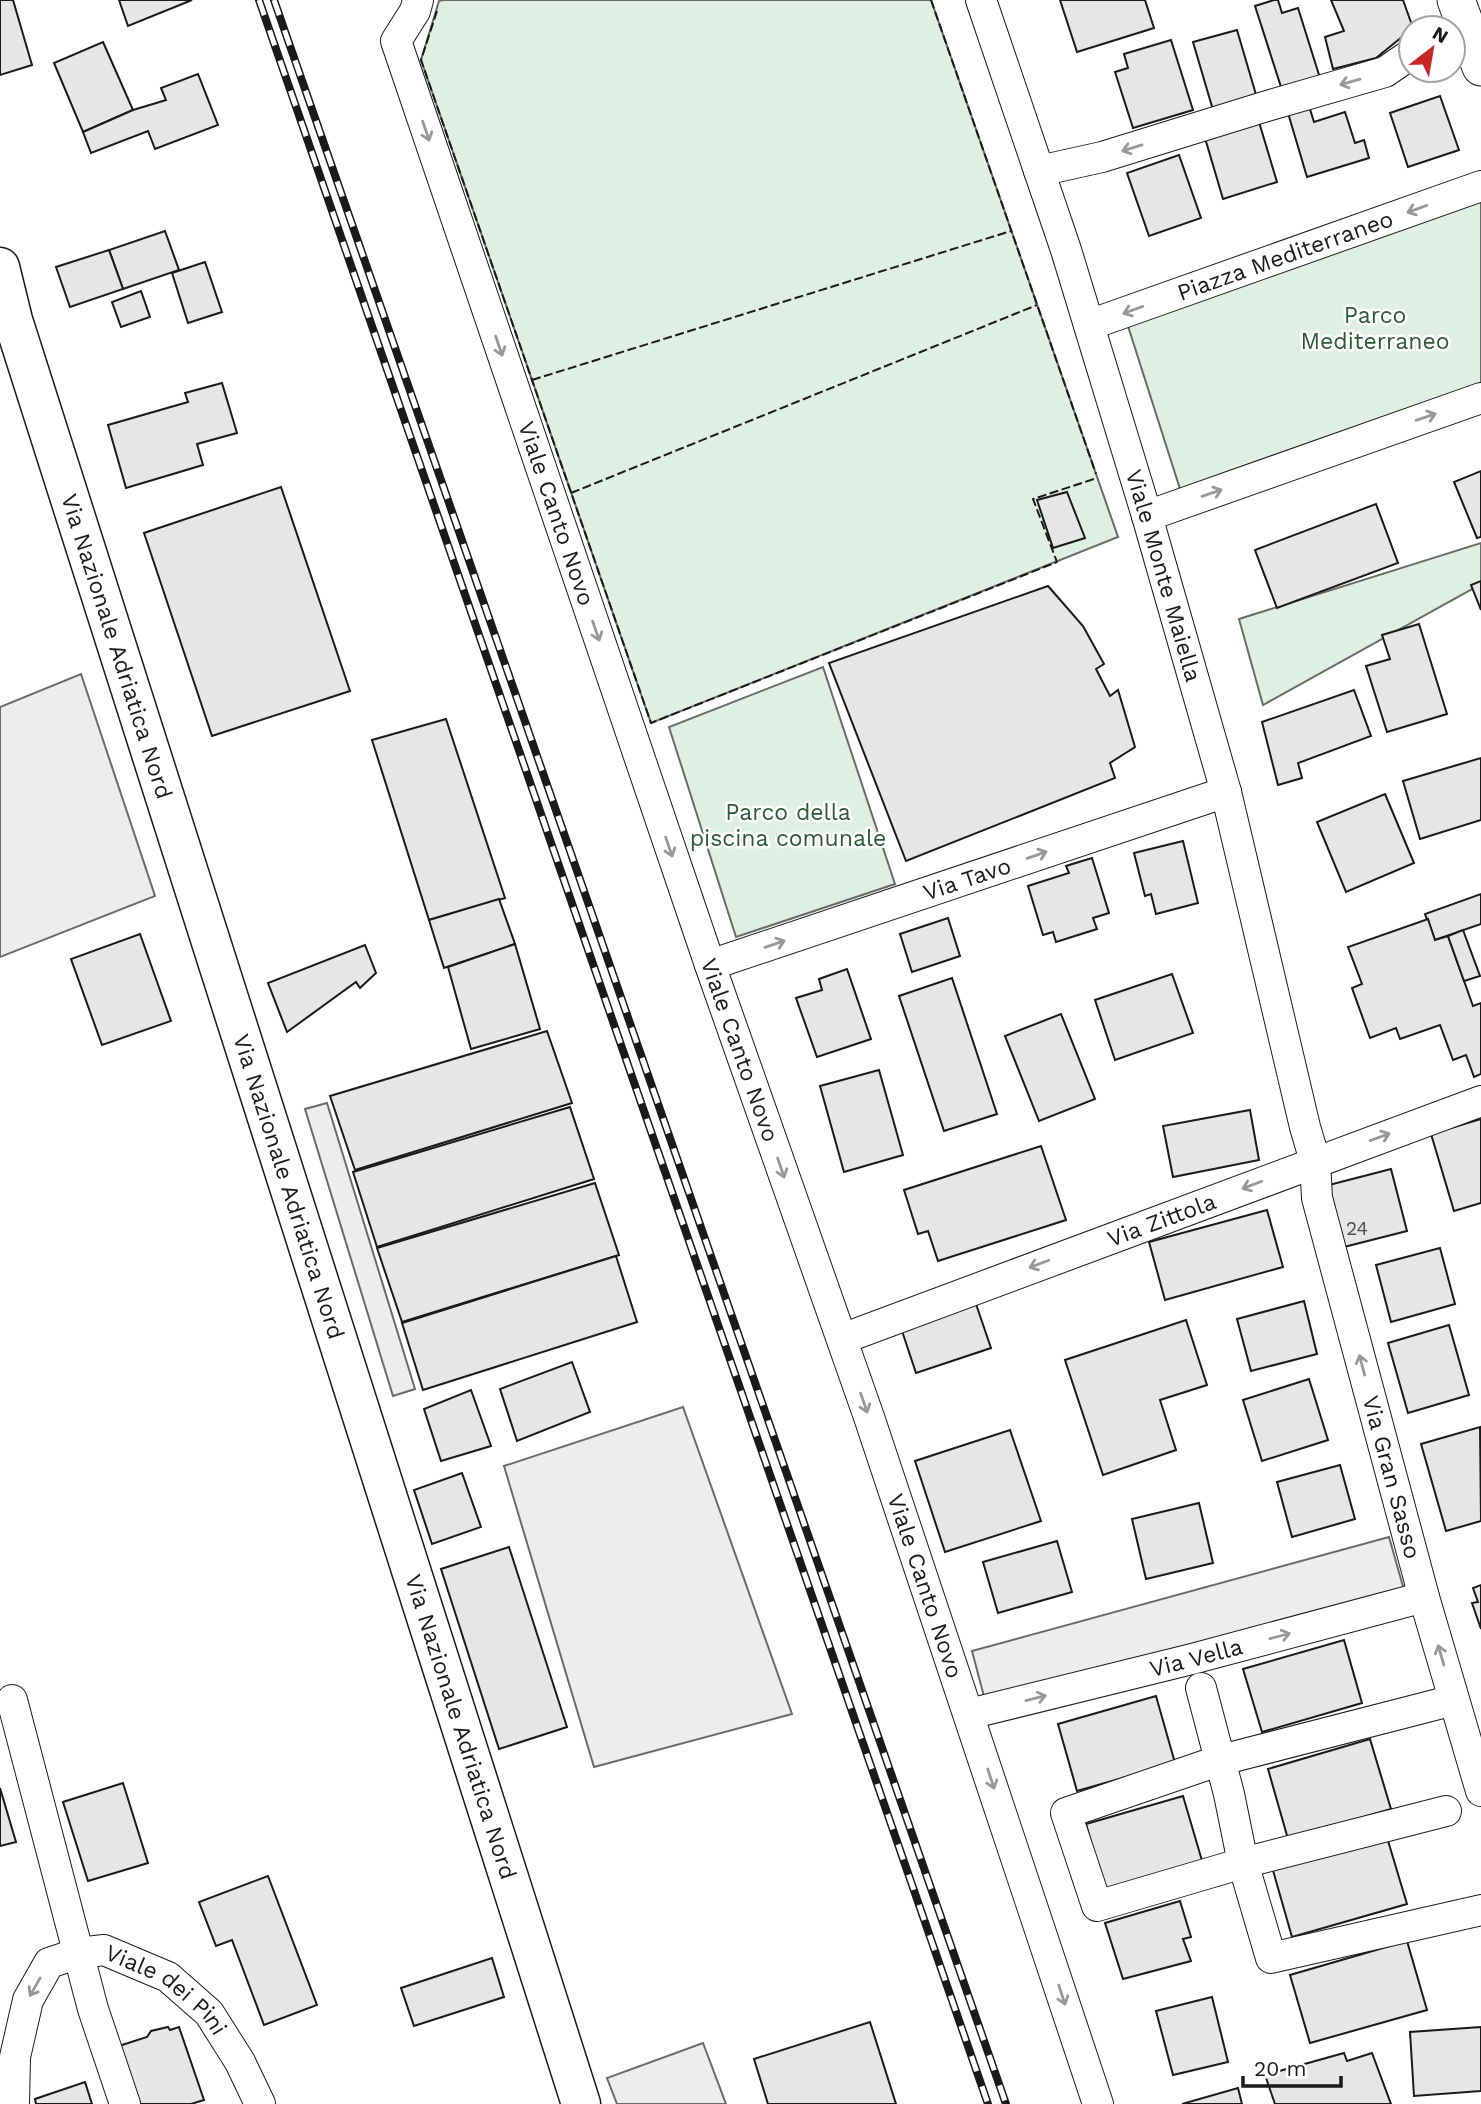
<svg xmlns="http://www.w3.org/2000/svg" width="1481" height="2104" font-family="'Work Sans',sans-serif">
<rect width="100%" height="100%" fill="#fff"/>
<!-- green -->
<g fill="#e0efe3" stroke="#6a6a6a" stroke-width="2">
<polygon points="443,0 931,0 1118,537 651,723 421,60 439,1"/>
<polygon points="1481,195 1481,384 1181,492 1128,326"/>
<polygon points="1481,543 1481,584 1263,705 1239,619"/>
<polygon points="823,667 895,884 736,937 669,727"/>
</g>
<!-- parking -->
<g fill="#ededed" stroke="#6a6a6a" stroke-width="2">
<polygon points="81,674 155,896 0,957 0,707"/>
<polygon points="327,1103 415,1389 393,1396 305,1109"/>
<polygon points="683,1407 792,1714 594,1767 504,1466"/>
<polygon points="1389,1537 1404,1590 986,1704 972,1651"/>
<polygon points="703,2043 726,2104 617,2104 607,2078"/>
</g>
<!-- building -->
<g fill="#e6e6e6" stroke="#1a1a1a" stroke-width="2">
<polygon points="0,0 13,0 32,65 0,75"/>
<polygon points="119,0 192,0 128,26"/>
<polygon points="1060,0 1145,0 1154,28 1077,52"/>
<polygon points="1274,0 1278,0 1282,13 1298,8 1320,78 1282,90 1255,6"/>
<polygon points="1331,0 1403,0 1413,28 1376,58 1333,69 1325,37 1344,31"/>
<polygon points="1237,30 1257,98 1213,110 1193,42"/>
<polygon points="1171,40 1193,110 1133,128 1115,72 1128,68 1124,54"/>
<polygon points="103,42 133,110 83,132 54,63"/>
<polygon points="198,74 218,125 155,149 148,131 91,153 83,132 133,110 166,100 161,88"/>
<polygon points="1440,96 1459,150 1408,167 1390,113"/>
<polygon points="1309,106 1314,122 1345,112 1355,143 1364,140 1369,158 1307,177 1288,113"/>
<polygon points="1259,122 1277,182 1223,199 1205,138"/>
<polygon points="1179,155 1201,218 1149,236 1127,173"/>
<polygon points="165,231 179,270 123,289 109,250"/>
<polygon points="109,250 123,289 70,307 56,267"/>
<polygon points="205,262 222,312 188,323 172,273"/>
<polygon points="141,291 150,317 121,327 112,302"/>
<polygon points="222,383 237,433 197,444 203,465 126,488 108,425 188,402 185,393"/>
<polygon points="1481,471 1481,537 1477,538 1454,482"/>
<polygon points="281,487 350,691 212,736 144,533"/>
<polygon points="1067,492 1085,538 1053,548 1037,500"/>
<polygon points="1376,504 1398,563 1277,608 1255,550"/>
<polygon points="1481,581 1481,610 1471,585"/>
<polygon points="1048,586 1083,626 1104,664 1096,669 1110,696 1118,690 1135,747 1110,763 1115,778 906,861 829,663"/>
<polygon points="1419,624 1447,714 1387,732 1366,666 1390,659 1382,635"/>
<polygon points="1354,690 1371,736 1298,763 1302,778 1278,785 1262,722"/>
<polygon points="446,719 505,898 429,920 372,740"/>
<polygon points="1481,758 1481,820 1420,839 1403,781"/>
<polygon points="1385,794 1414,863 1346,892 1317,822"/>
<polygon points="1183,841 1198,903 1156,914 1151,894 1145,896 1134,853"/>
<polygon points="1092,858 1109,913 1093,918 1097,929 1056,942 1053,932 1043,935 1028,886 1069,873 1066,866"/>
<polygon points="1481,894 1481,924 1435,940 1425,914"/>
<polygon points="499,899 515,944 444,968 429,920"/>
<polygon points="948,918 960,956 912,972 900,934"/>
<polygon points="1428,919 1435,940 1448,936 1473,1006 1481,1003 1481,1074 1474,1077 1466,1055 1453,1060 1440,1025 1400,1039 1396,1028 1370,1038 1352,988 1362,984 1348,947"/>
<polygon points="1463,930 1480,976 1464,981 1448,936"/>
<polygon points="140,934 171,1021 102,1045 71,959"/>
<polygon points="515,944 540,1029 471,1049 448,967"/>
<polygon points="365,945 376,973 360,988 356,982 287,1032 268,983"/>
<polygon points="847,969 871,1039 817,1057 796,998 822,990 819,979"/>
<polygon points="1172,974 1193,1033 1115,1060 1095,1000"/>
<polygon points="952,978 997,1114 944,1131 899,996"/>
<polygon points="1061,1014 1095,1099 1039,1121 1005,1036"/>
<polygon points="547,1031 572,1103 355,1170 330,1096"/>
<polygon points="879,1070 903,1155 844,1172 820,1086"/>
<polygon points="570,1107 594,1179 377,1247 353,1172"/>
<polygon points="1250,1110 1259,1160 1173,1177 1163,1126"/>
<polygon points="1481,1119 1481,1203 1454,1211 1431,1134"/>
<polygon points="1041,1146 1066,1220 938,1261 928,1231 918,1234 904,1190"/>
<polygon points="1391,1169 1407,1231 1344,1247 1329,1185"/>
<polygon points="595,1183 619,1255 402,1322 377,1248"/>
<polygon points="1267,1210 1283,1267 1165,1300 1149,1242"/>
<polygon points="1440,1248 1455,1304 1391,1322 1376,1265"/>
<polygon points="616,1256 637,1322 423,1390 402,1323"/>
<polygon points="1304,1301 1317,1354 1251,1371 1237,1319"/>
<polygon points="976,1304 991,1348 916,1373 901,1328"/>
<polygon points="1186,1320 1207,1385 1160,1400 1176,1450 1103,1475 1065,1360"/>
<polygon points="1449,1325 1469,1395 1408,1413 1388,1343"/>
<polygon points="572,1362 590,1412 517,1441 500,1389"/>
<polygon points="1309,1379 1328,1440 1262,1461 1243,1400"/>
<polygon points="471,1390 491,1446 441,1461 424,1409"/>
<polygon points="1480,1427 1481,1521 1446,1531 1421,1444"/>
<polygon points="1010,1430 1041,1521 945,1552 915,1461"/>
<polygon points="1340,1465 1355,1519 1292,1537 1277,1482"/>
<polygon points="462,1473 481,1527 432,1544 414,1490"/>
<polygon points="1199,1503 1213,1563 1146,1579 1132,1519"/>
<polygon points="1057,1541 1072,1592 998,1613 983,1562"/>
<polygon points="509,1547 567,1727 499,1749 441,1569"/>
<polygon points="1481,1585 1481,1629 1472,1603 1478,1602 1473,1588"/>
<polygon points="1344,1640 1362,1703 1262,1732 1243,1669"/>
<polygon points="1156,1696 1175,1763 1077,1791 1058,1724"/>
<polygon points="1370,1739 1391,1809 1288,1839 1268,1769"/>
<polygon points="123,1783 148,1863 88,1881 63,1802"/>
<polygon points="0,1788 16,1842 0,1846"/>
<polygon points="1183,1796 1203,1864 1105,1892 1086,1824"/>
<polygon points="1386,1834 1407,1904 1292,1937 1272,1867"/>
<polygon points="268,1876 317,2005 264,2025 232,1940 216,1946 199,1902"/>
<polygon points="1180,1901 1191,1937 1183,1939 1191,1961 1123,1979 1105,1923"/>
<polygon points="1407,1941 1427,2010 1310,2043 1290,1975"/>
<polygon points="492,1958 504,1997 414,2026 401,1988"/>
<polygon points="1212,1997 1228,2062 1173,2075 1156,2011"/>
<polygon points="870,2022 896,2104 768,2104 754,2059"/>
<polygon points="168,2027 170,2030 179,2027 204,2100 191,2104 139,2104 119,2046 147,2037 151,2031"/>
<polygon points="1481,2027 1481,2091 1414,2096 1410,2032"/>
<polygon points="1344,2053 1347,2061 1372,2053 1391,2104 1275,2104 1265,2075"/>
<polygon points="85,2082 92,2104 36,2104 35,2099"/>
<polygon points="1238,2088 1242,2104 1182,2104"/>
</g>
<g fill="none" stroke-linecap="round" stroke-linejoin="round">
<defs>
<g id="minor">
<path id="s1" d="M418 0 415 11 396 41 710 965 869 1417 1098 2104"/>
<path id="s2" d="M981 0 1066 250 1147 516 1226 792 1305 1127 1315 1161 1317 1198 1424 1597 1481 1791"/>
<polyline points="1039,171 1102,157 1267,106 1385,72 1411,54"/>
<path id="s3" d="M1089 325 1481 186"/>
<polyline points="1147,516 1481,398"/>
<path id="s4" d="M710 965 1226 792"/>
<path id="s5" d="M842 1339 1481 1101"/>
<polyline points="1201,1688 1229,1794 1243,1863 1271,1958 1481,1910"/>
<polyline points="12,1700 93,2009 125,2104"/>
<path id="s6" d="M969 1714 1192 1659 1424 1597"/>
<polyline points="1446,1811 1243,1863 1097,1906 1066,1813 1221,1760 1454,1700"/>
<path id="s7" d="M14 2104 15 2057 28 2000 49 1963 79 1953 104 1950 168 1977 209 2013 240 2062 260 2104"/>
</g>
<polyline id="tertiary" points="1456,0 1481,67"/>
<g id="secondary">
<path id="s8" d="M0 267 13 320 581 2104"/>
</g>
</defs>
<!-- minor casing -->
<use href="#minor" stroke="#1a1a1a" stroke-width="32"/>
<!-- tertiary casing -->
<use href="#tertiary" stroke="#1a1a1a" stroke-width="39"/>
<!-- secondary casing -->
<use href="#secondary" stroke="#1a1a1a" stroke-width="41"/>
<!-- minor -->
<use href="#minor" stroke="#fff" stroke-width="30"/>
<!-- tertiary -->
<use href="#tertiary" stroke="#fff" stroke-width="37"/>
<!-- secondary -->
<use href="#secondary" stroke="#fff" stroke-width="38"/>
<defs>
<g id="rail">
<polyline points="259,0 988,2104"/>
<polyline points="274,0 1006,2104"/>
</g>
</defs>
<!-- rail casing -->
<use href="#rail" stroke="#1a1a1a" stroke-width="8"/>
<!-- rail -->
<use href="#rail" stroke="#fff" stroke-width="5" stroke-dasharray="16" stroke-linecap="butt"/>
<!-- fence -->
<g stroke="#1a1a1a" stroke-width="2" stroke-dasharray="9 3.5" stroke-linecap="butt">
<polyline points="931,0 1096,474"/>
<polyline points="437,11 421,60 651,723 1057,562 1033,499 1097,478"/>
<polyline points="532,380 1011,231"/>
<polyline points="571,493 1037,305"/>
</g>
</g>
<!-- one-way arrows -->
<defs><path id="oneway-shaft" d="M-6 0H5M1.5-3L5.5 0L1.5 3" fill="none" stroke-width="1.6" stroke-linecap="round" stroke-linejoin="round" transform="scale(1.75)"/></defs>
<g stroke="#989898">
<use href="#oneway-shaft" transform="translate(1350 82) rotate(164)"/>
<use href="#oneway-shaft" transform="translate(426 131) rotate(71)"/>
<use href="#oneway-shaft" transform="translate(1132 148) rotate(163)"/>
<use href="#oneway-shaft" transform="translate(1417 209) rotate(160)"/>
<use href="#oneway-shaft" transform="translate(1133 310) rotate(160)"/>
<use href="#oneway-shaft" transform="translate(499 346) rotate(71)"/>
<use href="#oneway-shaft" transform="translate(1426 417) rotate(-19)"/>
<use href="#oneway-shaft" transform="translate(1212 493) rotate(-19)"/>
<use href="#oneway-shaft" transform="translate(596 631) rotate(71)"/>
<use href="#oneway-shaft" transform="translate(669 847) rotate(71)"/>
<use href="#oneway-shaft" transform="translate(1037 855) rotate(-19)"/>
<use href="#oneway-shaft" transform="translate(775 944) rotate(-19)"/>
<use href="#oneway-shaft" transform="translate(1380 1137) rotate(-20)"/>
<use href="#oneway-shaft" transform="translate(781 1168) rotate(71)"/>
<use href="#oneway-shaft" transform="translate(1252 1185) rotate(159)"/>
<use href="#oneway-shaft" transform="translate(1039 1264) rotate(159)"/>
<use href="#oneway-shaft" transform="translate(1362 1365) rotate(-105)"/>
<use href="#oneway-shaft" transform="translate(864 1403) rotate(71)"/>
<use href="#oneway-shaft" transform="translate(1280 1636) rotate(-15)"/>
<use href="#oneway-shaft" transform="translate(1441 1655) rotate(-106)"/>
<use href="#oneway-shaft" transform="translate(1036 1698) rotate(-14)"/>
<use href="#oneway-shaft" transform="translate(991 1779) rotate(72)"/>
<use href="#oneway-shaft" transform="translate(35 1987) rotate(120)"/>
<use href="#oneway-shaft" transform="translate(1062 1995) rotate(72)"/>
</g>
<g text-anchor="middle" stroke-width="5" stroke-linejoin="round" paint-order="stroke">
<!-- number labels -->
<g font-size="19" fill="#4d4d4d">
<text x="1357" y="1235">24</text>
</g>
<!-- street labels -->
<g font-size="23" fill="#1a1a1a" stroke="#fff">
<text dy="8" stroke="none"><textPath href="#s3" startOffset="208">Piazza Mediterraneo</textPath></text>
<text dy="8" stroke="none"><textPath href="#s1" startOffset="546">Viale Canto Novo</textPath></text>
<text dy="8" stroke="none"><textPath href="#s2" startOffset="604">Viale Monte Maiella</textPath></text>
<text dy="8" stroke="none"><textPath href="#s8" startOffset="397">Via Nazionale Adriatica Nord</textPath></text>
<text dy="8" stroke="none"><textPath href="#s4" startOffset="271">Via Tavo</textPath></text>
<text dy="8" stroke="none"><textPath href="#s1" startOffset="1113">Viale Canto Novo</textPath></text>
<text dy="8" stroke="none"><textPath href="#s8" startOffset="964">Via Nazionale Adriatica Nord</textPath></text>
<text dy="8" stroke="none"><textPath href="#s5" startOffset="341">Via Zittola</textPath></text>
<text dy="8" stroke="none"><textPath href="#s2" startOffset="1535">Via Gran Sasso</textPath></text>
<text dy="8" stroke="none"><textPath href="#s1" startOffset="1680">Viale Canto Novo</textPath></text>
<text dy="8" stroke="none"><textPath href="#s6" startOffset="234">Via Vella</textPath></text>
<text dy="8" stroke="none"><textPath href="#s8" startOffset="1531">Via Nazionale Adriatica Nord</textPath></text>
<text dy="8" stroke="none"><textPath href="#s7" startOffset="280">Viale dei Pini</textPath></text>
</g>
<!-- park labels -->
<g font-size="23" fill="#2b5a34" stroke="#fff">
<text x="1375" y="323">Parco<tspan x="1375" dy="26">Mediterraneo</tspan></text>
<text x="788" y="820">Parco della<tspan x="788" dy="26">piscina comunale</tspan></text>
</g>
</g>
<!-- north arrow -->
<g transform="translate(1432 49) rotate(31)"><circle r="33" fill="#ffffff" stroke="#a3a3a3" stroke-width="2"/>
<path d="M0-5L12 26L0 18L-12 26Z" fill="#c62828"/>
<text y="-10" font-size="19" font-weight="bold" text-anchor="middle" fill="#1a1a1a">N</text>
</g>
<!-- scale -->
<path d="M1243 2076v10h98v-10" fill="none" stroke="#1a1a1a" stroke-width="3.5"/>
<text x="1254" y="2076" font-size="21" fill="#1a1a1a" stroke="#ffffff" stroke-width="5" paint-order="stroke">20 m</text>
</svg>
